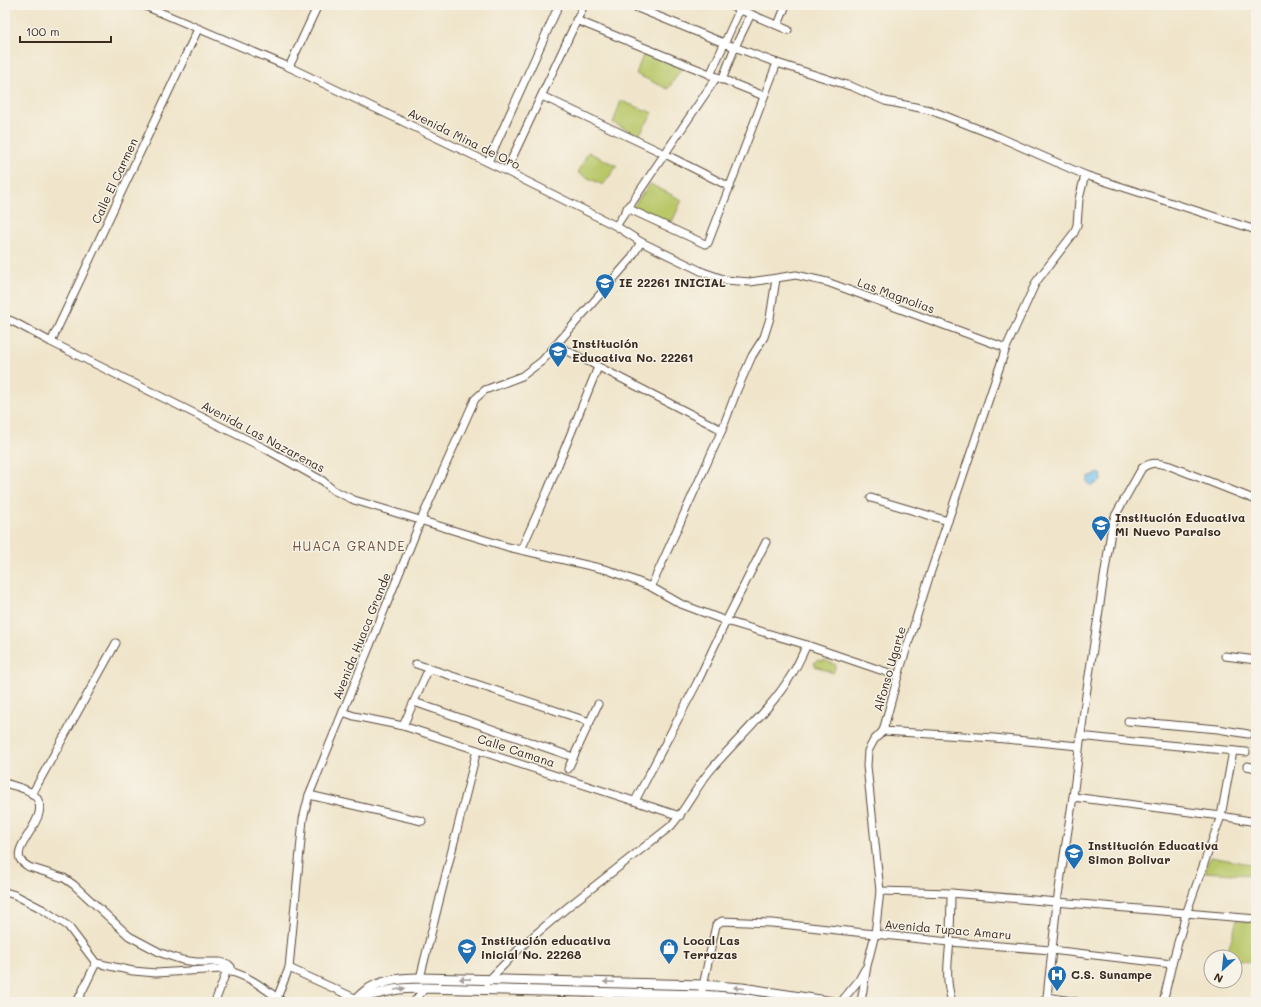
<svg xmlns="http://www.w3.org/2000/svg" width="1261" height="1007" font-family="Mali,sans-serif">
<rect width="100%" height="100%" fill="#f7f3e8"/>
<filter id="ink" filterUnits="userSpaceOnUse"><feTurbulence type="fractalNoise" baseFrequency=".025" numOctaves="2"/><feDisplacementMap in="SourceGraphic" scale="8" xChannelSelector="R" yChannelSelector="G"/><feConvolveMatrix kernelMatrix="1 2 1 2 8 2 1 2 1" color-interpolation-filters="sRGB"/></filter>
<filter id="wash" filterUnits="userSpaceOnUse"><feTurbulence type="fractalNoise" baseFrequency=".012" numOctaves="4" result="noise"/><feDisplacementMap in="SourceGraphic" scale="16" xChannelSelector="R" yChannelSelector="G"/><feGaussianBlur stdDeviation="0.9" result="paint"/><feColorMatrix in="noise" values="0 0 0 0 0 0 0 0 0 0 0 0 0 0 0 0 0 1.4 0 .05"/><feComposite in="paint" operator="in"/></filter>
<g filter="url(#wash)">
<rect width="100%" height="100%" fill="#f0e5cb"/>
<!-- green -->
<g fill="#bac86a" stroke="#7a7944">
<polygon points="644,52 682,68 668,89 636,74"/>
<polygon points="621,101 653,113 639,135 613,123"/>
<polygon points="588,152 617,166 603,185 578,173"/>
<polygon points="650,184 682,200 671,224 633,207"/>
<polygon points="818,660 822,662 823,660 836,665 833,673 815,666 814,663"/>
<polygon points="1210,857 1251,864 1249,875 1205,872"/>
<polygon points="1237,920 1256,922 1256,949 1253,963 1235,960 1235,957 1226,957"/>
</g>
<!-- water -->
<polygon fill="#72bfec" stroke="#567485" points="1099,473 1102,475 1101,481 1091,486 1087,482 1088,477"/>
</g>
<g filter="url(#ink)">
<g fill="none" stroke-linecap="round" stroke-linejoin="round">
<defs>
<g id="minor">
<polyline points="143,5 289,67 506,171 616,226 641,242 703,272 726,280 750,282 796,275 827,282 1006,348"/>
<polyline points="630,5 724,43 777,63 853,87 885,101 930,110 999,137 1085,175 1256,230"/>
<polyline points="729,5 788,30"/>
<polyline points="576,20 764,96"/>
<polyline points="778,25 786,5"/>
<polyline points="289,67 318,5"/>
<polyline points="710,75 740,9"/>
<polyline points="722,80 735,47 751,14"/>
<polyline points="542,96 665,154 730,187"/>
<polyline points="488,162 559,5"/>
<polyline points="506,171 584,5"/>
<polyline points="627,208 705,244 708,243 777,63"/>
<polyline points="616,226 716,78"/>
<polyline points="5,322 9,320 14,322 51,342 266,449 323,481 333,490 354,500 508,547 608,570 651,587 681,604 726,621 807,645 898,676"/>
<polyline points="51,342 198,29"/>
<polyline points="556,345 722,430"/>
<polyline points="871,498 948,521"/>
<polyline points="521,550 547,492 598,367"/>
<polyline points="651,587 722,430 737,390 752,356 764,337 770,318 776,279"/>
<polyline points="1225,656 1256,660"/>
<polyline points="416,664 590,722"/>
<polyline points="414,702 573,757"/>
<polyline points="343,712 354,716 403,726 680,816"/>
<polyline points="1128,721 1218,729 1248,734"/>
<polyline points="403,726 429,668"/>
<polyline points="883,731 994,738 1079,746"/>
<polyline points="1080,736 1135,742 1246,752"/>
<polyline points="1247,766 1256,768"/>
<polyline points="568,769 598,704"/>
<path d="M5 783C13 786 25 788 32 793 57 813 13 842 20 859 21 862 26 865 29 867L64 878 74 885 129 936 161 953 182 960 196 962H220L228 964 231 967 232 972"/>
<polyline points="32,794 116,643"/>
<polyline points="309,795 422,821"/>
<polyline points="1073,797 1221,816 1256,822"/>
<polyline points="635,801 697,683 726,621 766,542"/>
<polyline points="880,891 951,893 1256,919"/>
<path d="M5 892 15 895 42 909 68 926 96 963 133 971 156 973 221 969C249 975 261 986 283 1002"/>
<path d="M951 893C951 909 950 925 950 940 948 964 945 978 952 1002"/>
<polyline points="289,968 357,999"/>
<polyline points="420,978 477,750"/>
<path d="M487 982 524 944 569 906 671 826C686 809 695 789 709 772 736 739 770 711 792 674 798 665 802 654 807 645"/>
<polyline points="1047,997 1077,1002"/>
<polyline points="277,998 289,968 303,819 309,795 421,520 475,399 485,390 522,376 542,361 630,260 641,242"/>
<polyline points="77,1002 96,963"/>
<polyline points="215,1002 227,970"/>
<polyline points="414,1002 425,988"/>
<polyline points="696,1002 701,995 716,925 722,921 772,923 949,942 1051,950 1172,964"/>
<polyline points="841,1002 859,980 865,969"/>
<polyline points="861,1002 867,966 875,934 880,891 867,766 868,751 874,740 883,731 898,676 931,571 1006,348 1036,282 1074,233 1077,225 1079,199 1085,175"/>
<path d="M1042 1002 1047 997 1057 902 1073 797 1086 695 1112 525 1115 516 1142 468C1152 461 1159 463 1170 466L1256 500"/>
<polyline points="1163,1002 1172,964 1186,914 1221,816 1233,751"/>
</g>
<g id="major">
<path d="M362 995C372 997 382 992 393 990 403 988 414 988 425 988L701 995 741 998 765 1002"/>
<path d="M353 1002C358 998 362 993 367 990 382 980 403 978 420 978L702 985 742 988 833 1002"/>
</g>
</defs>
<!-- minor casing -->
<use href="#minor" stroke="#564638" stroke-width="9"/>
<!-- major casing -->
<use href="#major" stroke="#564638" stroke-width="11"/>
<!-- minor -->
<use href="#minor" stroke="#fff" stroke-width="7"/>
<!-- major -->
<use href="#major" stroke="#fff" stroke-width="9"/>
</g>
<!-- one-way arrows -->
<defs><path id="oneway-solid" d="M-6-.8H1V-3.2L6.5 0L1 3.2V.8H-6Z"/></defs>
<g fill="#a79f9a">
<use href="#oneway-solid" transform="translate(465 979) rotate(-179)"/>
<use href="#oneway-solid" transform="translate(609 982) rotate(-179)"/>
<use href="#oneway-solid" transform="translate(739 988) rotate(-174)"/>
<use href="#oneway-solid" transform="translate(400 989) rotate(-9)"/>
</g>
</g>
<!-- icons -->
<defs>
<symbol id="school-pin" viewBox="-11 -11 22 30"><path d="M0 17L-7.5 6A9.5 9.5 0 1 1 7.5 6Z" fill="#1f6fb2" stroke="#f7f3e8"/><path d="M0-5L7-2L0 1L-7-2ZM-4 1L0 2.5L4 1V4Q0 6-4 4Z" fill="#fff"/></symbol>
<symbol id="shop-pin" viewBox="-11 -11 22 30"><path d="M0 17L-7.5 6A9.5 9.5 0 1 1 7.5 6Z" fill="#1f6fb2" stroke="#f7f3e8"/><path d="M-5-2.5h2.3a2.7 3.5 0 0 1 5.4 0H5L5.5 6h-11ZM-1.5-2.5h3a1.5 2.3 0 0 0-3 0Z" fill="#fff"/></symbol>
<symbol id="hospital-pin" viewBox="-11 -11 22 30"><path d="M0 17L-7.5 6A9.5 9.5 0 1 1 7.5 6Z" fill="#1f6fb2" stroke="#f7f3e8"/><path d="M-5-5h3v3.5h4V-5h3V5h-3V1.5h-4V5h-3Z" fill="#fff"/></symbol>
</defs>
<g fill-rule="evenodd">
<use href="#school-pin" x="594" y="272" width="22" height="30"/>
<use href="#school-pin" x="547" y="340" width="22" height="30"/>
<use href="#school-pin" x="1090" y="514" width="22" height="30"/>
<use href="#school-pin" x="1063" y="842" width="22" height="30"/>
<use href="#school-pin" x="456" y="937" width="22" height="30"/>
<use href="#shop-pin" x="658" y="937" width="22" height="30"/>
<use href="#hospital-pin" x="1046" y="964" width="22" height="30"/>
</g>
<g text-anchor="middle" stroke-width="3" stroke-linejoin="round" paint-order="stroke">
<!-- street labels -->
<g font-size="12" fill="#3b2a1e" stroke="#f7f3e8">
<text transform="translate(464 139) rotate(26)" y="4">Avenida Mina de Oro</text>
<text transform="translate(115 181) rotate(-65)" y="4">Calle El Carmen</text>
<text transform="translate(896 296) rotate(20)" y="4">Las Magnolias</text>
<text transform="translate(263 437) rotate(28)" y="4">Avenida Las Nazarenas</text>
<text transform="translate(362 636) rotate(-68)" y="4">Avenida Huaca Grande</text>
<text transform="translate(890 669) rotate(-74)" y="4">Alfonso Ugarte</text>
<text transform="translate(516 751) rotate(18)" y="4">Calle Camana</text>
<text transform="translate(948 930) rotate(5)" y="4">Avenida Tupac Amaru</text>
</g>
<!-- poi labels -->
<g font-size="12" font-weight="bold" fill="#3b2a1e" stroke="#f7f3e8" text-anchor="start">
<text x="619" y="287">IE 22261 INICIAL</text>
<text x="572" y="348">Institución<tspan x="572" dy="14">Educativa No. 22261</tspan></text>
<text x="1115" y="522">Institución Educativa<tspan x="1115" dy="14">Mi Nuevo Paraiso</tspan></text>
<text x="1088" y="850">Institución Educativa<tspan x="1088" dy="14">Simon Bolivar</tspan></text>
<text x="481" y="945">Institución educativa<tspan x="481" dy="14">inicial No. 22268</tspan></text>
<text x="683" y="945">Local Las<tspan x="683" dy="14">Terrazas</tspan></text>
<text x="1071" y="979">C.S. Sunampe</text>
</g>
<!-- neighbourhood labels -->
<g font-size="13" letter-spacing="1" fill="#755845" stroke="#f7f3e8">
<text x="349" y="551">HUACA GRANDE</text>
</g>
</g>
<!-- margin -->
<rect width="1261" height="1007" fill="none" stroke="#f7f3e8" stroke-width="20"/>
<!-- north arrow -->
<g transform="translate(1223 969) rotate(207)"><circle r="19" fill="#f7f3e8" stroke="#aca397"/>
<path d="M0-3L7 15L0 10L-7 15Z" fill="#1f6fb2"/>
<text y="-6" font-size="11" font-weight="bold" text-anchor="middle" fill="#3b2a1e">N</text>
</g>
<!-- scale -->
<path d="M20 36v6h91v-6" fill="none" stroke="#3b2a1e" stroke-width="2"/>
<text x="26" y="36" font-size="12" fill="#3b2a1e" stroke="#f7f3e8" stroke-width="3" paint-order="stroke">100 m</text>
</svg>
